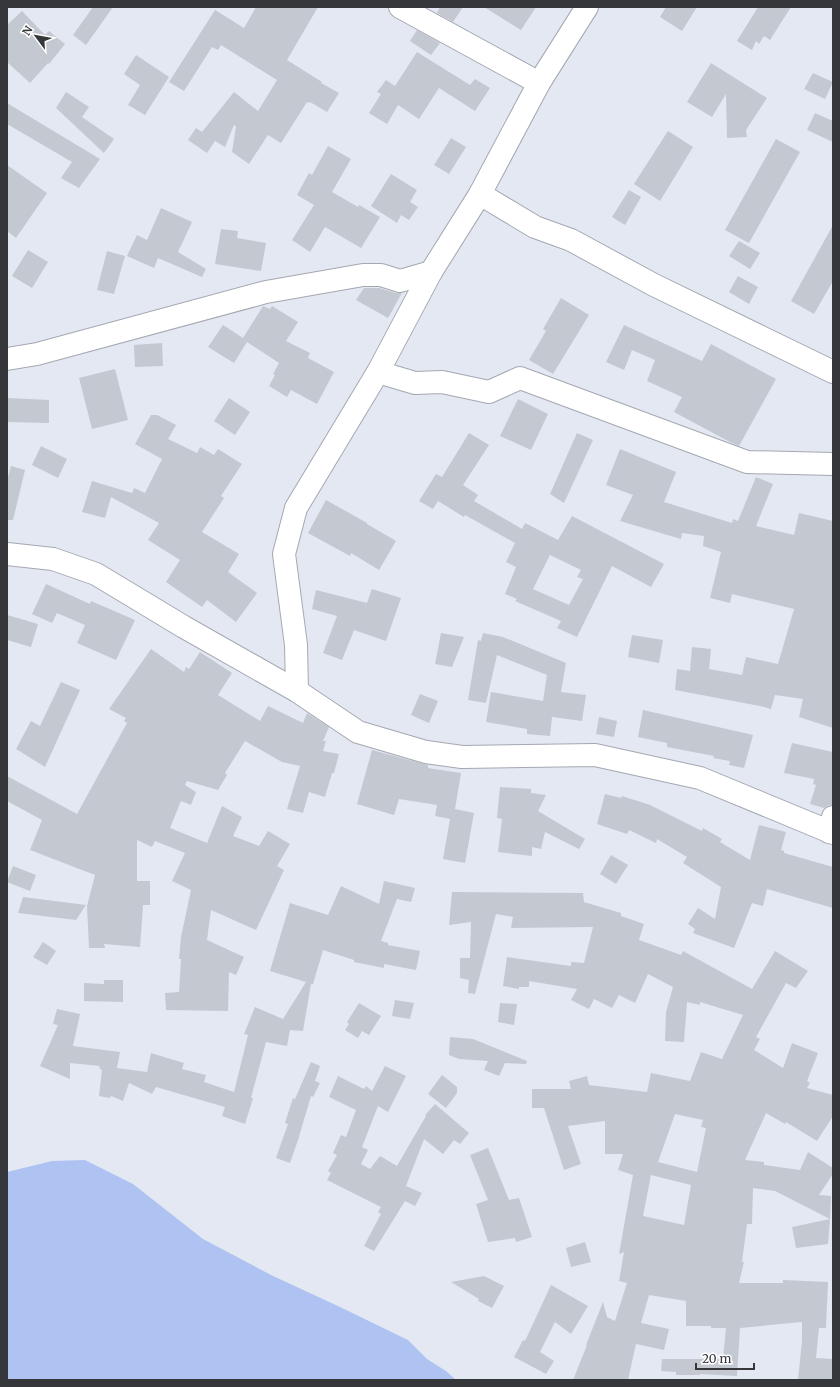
<svg xmlns="http://www.w3.org/2000/svg" width="840" height="1387" font-family="Merriweather,serif">
<rect width="100%" height="100%" fill="#e4e8f3"/>
<!-- water -->
<polygon fill="#aec3f1" points="85,1160 133,1184 203,1239 271,1275 340,1307 408,1340 427,1359 446,1371 456,1380 7,1380 7,1172 52,1161"/>
<!-- building -->
<g fill="#c3c8d1" fill-rule="evenodd">
<polygon points="93,7 113,7 86,45 73,35"/>
<polygon points="256,7 318,7 287,60 322,82 321,83 339,93 327,112 310,102 309,103 307,102 281,143 268,135 249,164 232,152 236,126 234,125 225,147 215,141 207,153 188,140 196,128 202,132 234,92 258,111 277,80 221,45 218,50 212,47 184,91 169,82 215,10 244,28"/>
<polygon points="440,7 463,7 453,22 437,13"/>
<polygon points="484,7 536,7 521,30"/>
<polygon points="666,7 697,7 682,31 660,17"/>
<polygon points="758,7 791,7 770,40 764,36 759,44 756,41 752,50 737,41"/>
<polygon points="22,11 45,35 49,31 65,44 49,64 48,63 30,83 7,62 7,25"/>
<polygon points="417,30 440,43 431,55 410,41"/>
<polygon points="417,52 470,85 475,79 490,88 475,111 439,88 419,119 398,105 387,124 369,113 381,94 377,92 386,80 395,86"/>
<polygon points="136,55 169,77 145,115 128,105 140,85 124,74"/>
<polygon points="711,63 767,98 746,130 747,137 727,138 726,94 712,117 687,102"/>
<polygon points="813,73 833,82 825,99 804,89"/>
<polygon points="66,92 89,107 82,117 114,139 104,153 56,108"/>
<polygon points="7,103 100,159 79,188 61,178 72,162 7,124"/>
<polygon points="815,113 833,121 833,142 807,130"/>
<polygon points="668,131 693,147 660,201 634,184"/>
<polygon points="451,138 466,147 449,174 434,165"/>
<polygon points="776,139 800,152 749,243 725,230"/>
<polygon points="328,146 351,159 332,192 358,207 359,205 380,217 361,248 325,227 310,252 292,240 314,205 297,195 309,173 312,175"/>
<polygon points="7,165 47,193 16,238 7,231"/>
<polygon points="391,174 417,190 410,202 418,207 409,220 401,215 397,223 371,206"/>
<polygon points="629,190 641,197 625,225 612,217"/>
<polygon points="161,208 192,222 178,252 206,269 202,277 158,258 154,268 127,256 137,235 147,240"/>
<polygon points="833,225 833,281 814,314 791,301"/>
<polygon points="221,229 238,231 237,238 266,243 261,271 215,264"/>
<polygon points="739,241 760,253 750,269 729,256"/>
<polygon points="28,250 48,262 32,288 12,276"/>
<polygon points="107,251 125,256 114,294 97,290"/>
<polygon points="738,276 758,287 749,304 729,292"/>
<polygon points="364,288 379,288 396,293 402,293 388,318 356,300"/>
<polygon points="561,298 589,315 553,374 529,360 546,331 543,329"/>
<polygon points="263,306 270,309 272,306 298,322 286,341 310,353 308,358 334,372 317,404 291,390 287,397 269,386 275,375 273,374 279,363 247,342 234,363 208,347 223,325 243,338"/>
<polygon points="624,325 702,361 711,344 776,379 739,446 730,442 674,412 682,397 647,381 655,360 632,350 624,370 606,362"/>
<polygon points="162,343 163,366 135,367 134,345"/>
<polygon points="115,369 128,420 92,429 79,378"/>
<polygon points="8,398 49,400 49,423 7,422"/>
<polygon points="229,398 250,412 235,435 214,421"/>
<polygon points="518,399 548,414 531,450 500,436"/>
<polygon points="151,415 157,415 176,425 168,439 197,453 200,447 214,455 218,449 242,464 221,496 224,498 202,532 239,554 228,572 257,593 236,622 207,600 202,607 166,582 180,560 148,540 159,523 111,497 105,518 82,512 92,481 132,493 134,488 145,493 162,459 135,444"/>
<path d="M469 433 489 445 463 485 478 495 474 501 522 529 525 523 558 540 572 516 664 564 651 587 612 566 577 637 557 628 561 621 515 601 517 599 505 594 516 567 506 562 515 543 465 515 464 517 438 501 433 509 419 501 436 474 442 477ZM550 555 581 570 577 577 583 579 569 605 533 589Z"/>
<polygon points="577,433 593,440 564,503 550,494"/>
<polygon points="41,446 67,459 58,478 32,465"/>
<polygon points="620,449 676,472 664,502 732,523 733,519 738,521 756,477 773,484 756,526 794,535 799,513 833,521 833,728 799,717 803,699 775,695 771,709 760,706 675,690 677,669 690,671 692,647 711,649 709,669 742,675 746,657 778,664 794,609 732,594 730,603 710,598 721,552 703,546 704,536 682,533 681,539 620,521 633,495 606,485"/>
<polygon points="11,466 25,470 13,520 7,520 7,481"/>
<polygon points="326,500 367,523 367,524 396,541 379,570 351,553 350,556 308,533"/>
<polygon points="46,584 90,604 91,601 135,620 116,660 77,643 85,625 57,613 52,623 32,614"/>
<polygon points="372,589 401,598 386,641 354,630 342,660 323,653 337,616 312,609 316,590 367,603"/>
<polygon points="7,615 38,624 31,647 7,640"/>
<polygon points="441,633 464,637 452,667 435,664"/>
<polygon points="483,633 503,637 566,663 561,692 586,695 582,721 552,717 550,736 527,734 527,729 486,722 491,692 543,701 547,675 497,655 486,703 468,700 478,640 481,641"/>
<polygon points="632,635 663,640 659,663 628,657"/>
<polygon points="151,649 184,672 186,667 189,669 200,652 232,673 218,695 260,721 268,706 303,723 307,713 329,727 323,741 326,741 323,751 339,754 334,773 332,773 325,797 309,792 303,813 287,809 300,766 282,762 245,741 225,773 227,775 218,790 187,781 185,785 196,792 191,805 181,801 170,828 207,843 222,806 242,817 233,836 259,846 268,831 290,844 277,866 284,870 256,930 211,910 207,940 244,957 236,975 229,972 228,1011 166,1010 165,993 179,992 181,959 179,959 181,937 191,890 172,881 185,853 155,841 152,847 137,840 137,881 150,881 150,905 143,905 140,947 104,944 105,948 89,948 87,906 95,875 30,850 42,820 7,801 7,776 77,814 127,723 124,721 126,718 109,709"/>
<polygon points="61,682 80,690 45,767 16,749 31,721 40,726"/>
<polygon points="420,694 438,701 429,723 411,715"/>
<polygon points="643,710 753,735 744,768 729,765 730,761 713,758 714,756 667,747 667,743 638,737"/>
<polygon points="599,717 617,721 614,737 596,734"/>
<polygon points="792,743 833,752 833,805 829,805 824,808 810,804 816,785 813,784 814,779 784,773"/>
<polygon points="372,750 428,765 428,768 461,773 455,809 474,813 465,863 443,859 450,819 435,816 437,805 399,799 394,815 357,804"/>
<polygon points="500,787 531,789 531,793 546,795 538,811 585,839 579,849 545,832 541,849 532,847 532,856 498,852 502,819 497,818"/>
<polygon points="605,794 621,798 622,796 650,805 702,831 703,828 722,839 720,842 750,860 759,825 786,832 781,850 784,851 784,853 833,867 833,908 767,889 763,906 752,903 734,948 693,933 695,929 688,924 698,908 715,919 721,887 683,863 687,857 657,839 656,843 629,830 627,834 597,824"/>
<polygon points="611,855 628,865 616,884 600,874"/>
<polygon points="13,866 36,875 30,891 7,882"/>
<polygon points="384,881 415,888 411,902 397,899 381,941 388,943 388,945 420,951 416,970 384,964 384,968 354,962 354,960 323,950 313,984 311,984 303,1031 290,1030 287,1046 266,1042 251,1098 253,1098 245,1124 222,1116 225,1107 156,1087 152,1094 129,1083 123,1101 111,1096 110,1098 99,1096 102,1070 99,1068 100,1066 70,1063 70,1079 40,1066 58,1025 53,1024 57,1009 80,1014 73,1046 120,1052 117,1068 147,1072 151,1053 184,1063 182,1069 206,1075 204,1082 234,1092 248,1035 244,1034 255,1007 283,1019 306,982 270,971 290,903 328,915 341,886 379,904"/>
<path d="M452 892 583 893 584 902 621 913V916L644 924 639 940 681 955 683 951 752 989 775 951 808 971 796 988 786 983 756 1037 760 1039 754 1050 783 1068 792 1043 818 1053 807 1081 810 1083 807 1088 833 1095V1116L817 1141 786 1122 785 1124 766 1113 745 1160 764 1162V1165L800 1170 808 1152 833 1168V1174L819 1195 831 1196 830 1219 775 1191 753 1188 752 1224H747L742 1262H744L739 1283H783V1280L828 1282 826 1328H819L816 1358 833 1359V1380H798L802 1341V1322L740 1328 737 1376 700 1374V1375H676V1372L661 1371 662 1359H723L726 1328H711V1326H686V1301L649 1295 641 1323 669 1329 664 1350 636 1344 628 1380H573L587 1345H586L603 1302 607 1317 615 1321 627 1283 619 1281 624 1252 619 1254 633 1175 618 1170 623 1154H605V1121L568 1126 581 1164 564 1170 544 1108H532V1089H571L569 1081 587 1076 589 1085 647 1092 651 1073 690 1081 701 1052 722 1059 743 1015 700 1002V1005L687 1002 684 1042 665 1041 666 1012 673 987 648 974 635 1003 619 995 612 1008 594 999 589 1009 571 1000 577 989 529 981V987H519V989L503 986 507 957 571 966V962L584 963 593 927 511 928 513 917 496 914 475 994 468 993 469 980 460 978V958H470L471 922 449 925ZM675 1114 703 1120 701 1127 706 1128 697 1172 658 1162ZM651 1175 691 1185 684 1225 643 1216Z"/>
<polygon points="23,897 86,905 76,920 18,913"/>
<polygon points="43,942 56,951 47,965 33,957"/>
<polygon points="104,980 123,980 123,1002 84,1001 84,983 104,984"/>
<polygon points="395,1000 414,1003 410,1019 392,1016"/>
<polygon points="359,1003 381,1016 369,1035 362,1031 358,1038 345,1030 349,1024 347,1022"/>
<polygon points="500,1003 517,1004 514,1025 498,1022"/>
<polygon points="450,1037 473,1039 527,1061 526,1064 505,1063 499,1076 484,1070 488,1061 459,1059 449,1055"/>
<polygon points="311,1062 320,1066 315,1081 320,1083 313,1097 311,1096 298,1140 290,1163 276,1158 288,1124 285,1123 293,1098 295,1099"/>
<polygon points="385,1066 406,1076 388,1112 378,1106 362,1147 368,1150 361,1164 370,1169 380,1156 397,1166 426,1116 425,1115 435,1104 469,1133 460,1144 454,1140 443,1154 424,1139 406,1186 422,1193 415,1206 405,1201 374,1251 364,1246 381,1214 378,1212 381,1207 327,1180 331,1173 328,1171 337,1155 333,1153 341,1135 346,1137 356,1110 329,1097 338,1076 364,1089 366,1086 372,1091"/>
<polygon points="442,1075 457,1087 457,1093 446,1108 428,1094"/>
<polygon points="488,1148 509,1200 519,1198 532,1237 516,1242 515,1238 488,1242 476,1204 488,1200 470,1155"/>
<polygon points="830,1219 828,1244 796,1248 792,1227"/>
<polygon points="585,1242 591,1262 571,1267 566,1248"/>
<polygon points="484,1276 504,1286 492,1308 478,1301 479,1299 451,1282"/>
<polygon points="551,1285 588,1306 571,1334 555,1322 540,1352 554,1361 546,1374 514,1357 523,1340 525,1341"/>
</g>
<g fill="none" stroke-linecap="round" stroke-linejoin="round">
<defs>
<g id="minor">
<polyline points="400,7 539,83"/>
<polyline points="480,194 535,227 571,240 654,285 833,372"/>
<polyline points="7,359 37,354 266,292 363,275 381,275 400,281 431,272"/>
<polyline points="378,372 415,383 442,382 489,392 520,378 747,462 833,464"/>
<polyline points="297,691 296,645 284,554 296,508 378,372 431,272 480,194 539,83 587,7"/>
<polyline points="829,832 833,817"/>
</g>
<polyline id="major" points="7,554 53,559 96,574 184,627 297,691 358,732 426,752 462,757 595,755 700,778 833,833"/>
</defs>
<!-- minor casing -->
<use href="#minor" stroke="#a3a8b1" stroke-width="24"/>
<!-- major casing -->
<use href="#major" stroke="#a3a8b1" stroke-width="24"/>
<!-- minor -->
<use href="#minor" stroke="#fff" stroke-width="22"/>
<!-- major -->
<use href="#major" stroke="#fff" stroke-width="22"/>
</g>
<!-- border -->
<rect width="840" height="1387" fill="none" stroke="#35373b" stroke-width="16"/>
<!-- north arrow -->
<g transform="translate(36 36) rotate(302)" stroke="#ffffff" stroke-width="3" paint-order="stroke">
<path d="M0-3L7 15L0 10L-7 15Z" fill="#35373b"/>
<text y="-6" font-size="11" font-weight="bold" text-anchor="middle" fill="#35373b">N</text>
</g>
<!-- scale -->
<path d="M696 1363v6h58v-6" fill="none" stroke="#35373b" stroke-width="2"/>
<text x="702" y="1363" font-size="12" fill="#35373b" stroke="#ffffff" stroke-width="3" paint-order="stroke">20 m</text>
</svg>
